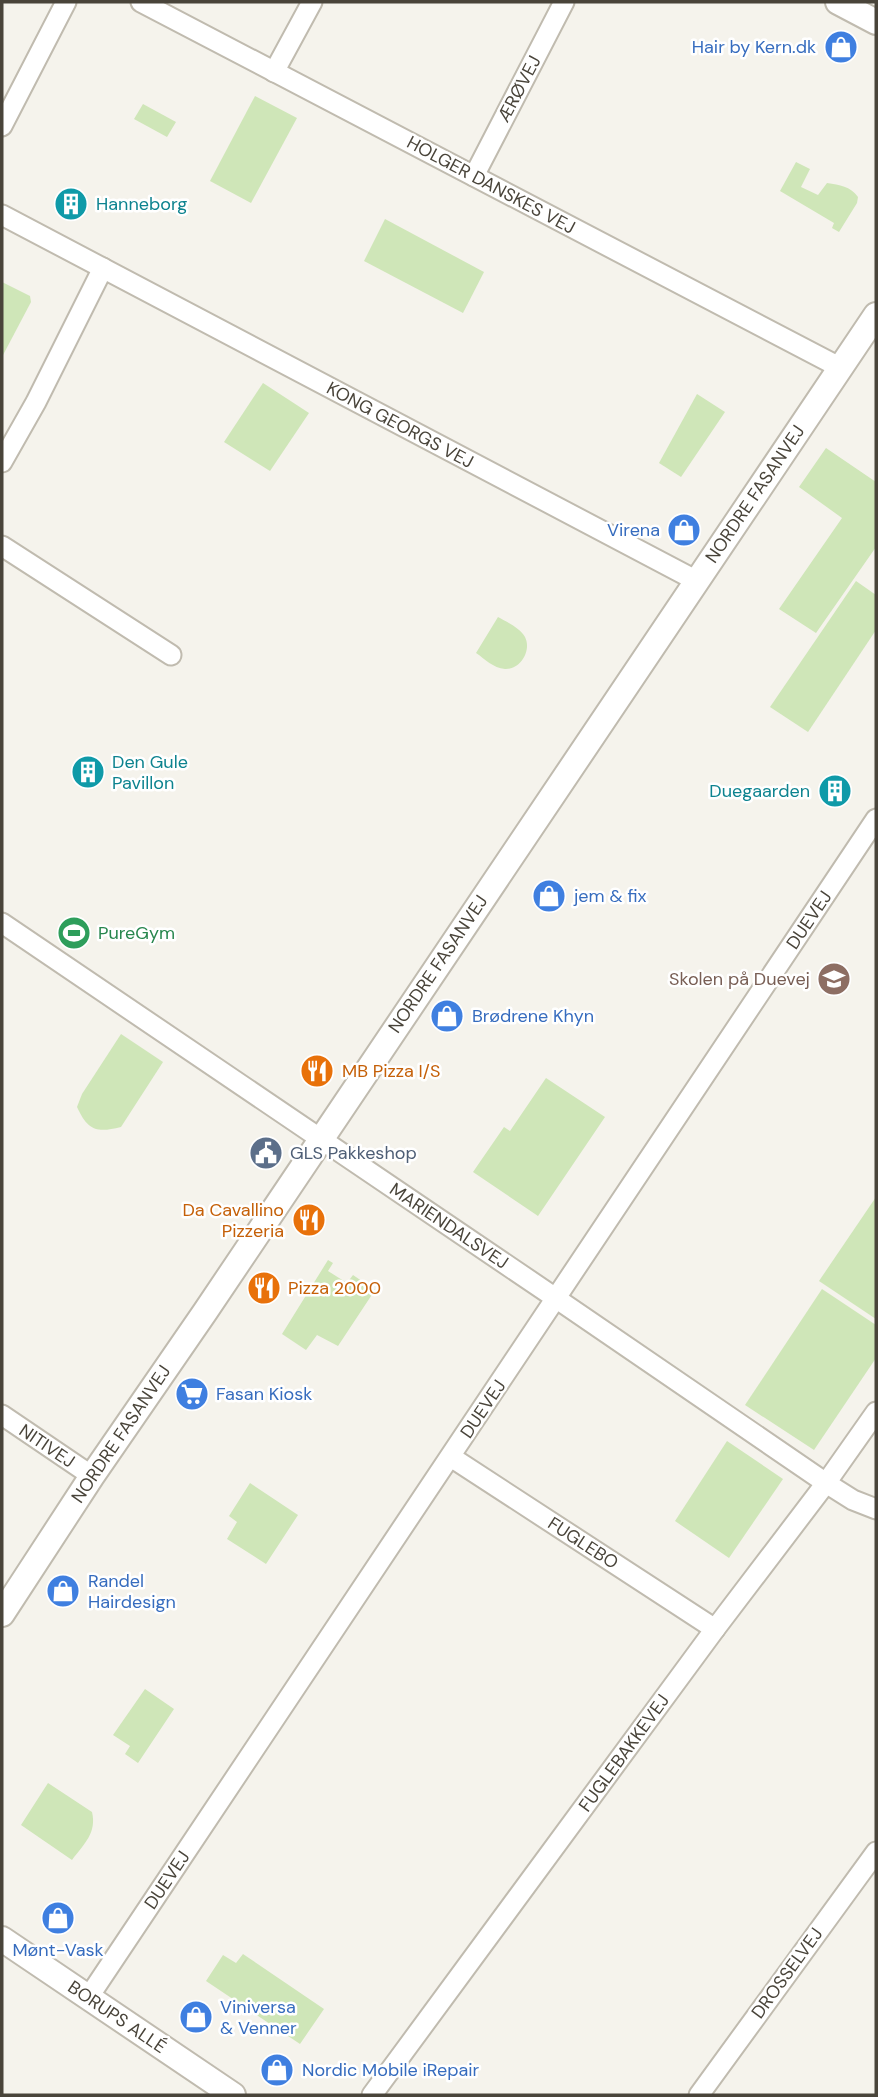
<svg xmlns="http://www.w3.org/2000/svg" width="878" height="2097" font-family="'DM Sans',sans-serif">
<rect width="100%" height="100%" fill="#f5f3ec"/>
<!-- green -->
<g fill="#cfe6b8">
<polygon points="255,96 297,118 251,203 210,181"/>
<polygon points="143,104 176,122 167,137 134,119"/>
<path d="M796 162 810 169 801 187 818 195 827 183C840 185 850 186 858 197L857 203 839 232 832 228 834 223 780 191Z"/>
<polygon points="385,219 484,272 463,313 364,261"/>
<polygon points="2,282 30,296 31,302 2,357"/>
<polygon points="263,383 309,413 270,471 224,442"/>
<polygon points="697,394 725,412 681,477 659,463"/>
<polygon points="826,448 876,482 876,547 816,633 779,609 842,518 799,487"/>
<polygon points="856,581 876,595 876,630 808,732 770,707"/>
<path d="M498 617C507 622 520 628 525 637 532 651 520 670 505 669 493 668 485 659 476 653Z"/>
<path d="M121 1034 163 1062 121 1127C97 1133 88 1131 77 1107L82 1094Z"/>
<polygon points="546,1078 605,1117 538,1216 473,1172 504,1127 510,1131"/>
<polygon points="876,1197 876,1319 819,1281"/>
<polygon points="328,1260 333,1263 328,1271 347,1283 353,1275 375,1290 338,1346 317,1335 306,1350 282,1334"/>
<polygon points="822,1289 876,1325 876,1358 814,1450 745,1405"/>
<polygon points="727,1441 783,1479 729,1558 675,1521"/>
<polygon points="250,1483 298,1515 266,1564 227,1539 237,1522 229,1516"/>
<polygon points="145,1689 174,1709 138,1763 125,1754 130,1746 113,1735"/>
<path d="M48 1783 92 1812C97 1833 84 1844 72 1860L21 1825Z"/>
<polygon points="243,1954 324,2009 300,2044 206,1981 223,1955 236,1963"/>
</g>
<g fill="none" stroke-linecap="round" stroke-linejoin="round">
<defs>
<g id="minor">
<polyline points="141,2 841,368"/>
<polyline points="274,72 312,2"/>
<polyline points="2,126 66,2"/>
<polyline points="474,176 564,2"/>
<polyline points="2,215 697,581"/>
<polyline points="2,462 36,402 103,268"/>
<polyline points="2,546 171,655"/>
<polyline points="2,923 557,1299 826,1483 853,1500 876,1509"/>
<polyline points="2,1415 92,1476"/>
<polyline points="451,1457 715,1629"/>
<polyline points="88,1998 876,819"/>
<polyline points="372,2095 715,1629 826,1483 876,1412"/>
<polyline points="699,2095 876,1852"/>
</g>
<g id="tertiary">
<polyline points="838,2 876,22"/>
<polyline points="2,1614 92,1476 205,1312 876,315"/>
<polyline points="2,1939 233,2095"/>
</g>
</defs>
<!-- minor casing -->
<use href="#minor" stroke="#c0bbaf" stroke-width="23"/>
<!-- tertiary casing -->
<use href="#tertiary" stroke="#c0bbaf" stroke-width="28"/>
<!-- minor -->
<use href="#minor" stroke="#fff" stroke-width="19"/>
<!-- tertiary -->
<use href="#tertiary" stroke="#fff" stroke-width="24"/>
</g>
<!-- icons -->
<defs>
<symbol id="shop-disc" viewBox="-11 -11 22 22"><circle r="9.5" fill="#3f7fe0" stroke="#fff"/><path d="M-5-2.5h2.3a2.7 3.5 0 0 1 5.4 0H5L5.5 6h-11ZM-1.5-2.5h3a1.5 2.3 0 0 0-3 0Z" fill="#fff"/></symbol>
<symbol id="building-disc" viewBox="-11 -11 22 22"><circle r="9.5" fill="#0f9aa8" stroke="#fff"/><path d="M-4-6H4V6H1V3H-1V6H-4ZM-2.5-4.3h1.7v1.8h-1.7ZM.8-4.3h1.7v1.8H.8ZM-2.5-1h1.7V.8h-1.7ZM.8-1h1.7V.8H.8Z" fill="#fff"/></symbol>
<symbol id="stadium-disc" viewBox="-11 -11 22 22"><circle r="9.5" fill="#2e9e5b" stroke="#fff"/><path d="M0-5a6.5 5 0 1 0 0 10a6.5 5 0 1 0 0-10ZM-3.5-1.8h7v3.6h-7Z" fill="#fff"/></symbol>
<symbol id="school-disc" viewBox="-11 -11 22 22"><circle r="9.5" fill="#8d6e63" stroke="#fff"/><path d="M0-5L7-2L0 1L-7-2ZM-4 1L0 2.5L4 1V4Q0 6-4 4Z" fill="#fff"/></symbol>
<symbol id="restaurant-disc" viewBox="-11 -11 22 22"><circle r="9.5" fill="#e8710a" stroke="#fff"/><path d="M-5-6h1v4h1v-4h1v4h1v-4h1v5L-1.5 .5V6h-2V.5L-5-1ZM5-6V6H3V1.5H1.5Q1.5-4 5-6Z" fill="#fff"/></symbol>
<symbol id="civic-disc" viewBox="-11 -11 22 22"><circle r="9.5" fill="#5c6f8a" stroke="#fff"/><path d="M-.6-6.5H3V-4.5H.6V-3L4-1V1h2V6H-6V1h2V-1L-.6-3ZM-1.2 2.5V6h2.4V2.5Z" fill="#fff"/></symbol>
<symbol id="supermarket-disc" viewBox="-11 -11 22 22"><circle r="9.5" fill="#3f7fe0" stroke="#fff"/><path d="M-6-5.5h2.5l.6 2H6L4.5 2H-2.5L-4.4-4H-6ZM-1.5 3.2a1.3 1.3 0 1 0 .1 0ZM3 3.2a1.3 1.3 0 1 0 .1 0Z" fill="#fff"/></symbol>
</defs>
<g fill-rule="evenodd">
<use href="#shop-disc" x="822" y="28" width="38" height="38"/>
<use href="#building-disc" x="52" y="185" width="38" height="38"/>
<use href="#shop-disc" x="665" y="511" width="38" height="38"/>
<use href="#building-disc" x="69" y="753" width="38" height="38"/>
<use href="#building-disc" x="816" y="772" width="38" height="38"/>
<use href="#shop-disc" x="530" y="877" width="38" height="38"/>
<use href="#stadium-disc" x="55" y="914" width="38" height="38"/>
<use href="#school-disc" x="815" y="960" width="38" height="38"/>
<use href="#shop-disc" x="428" y="997" width="38" height="38"/>
<use href="#restaurant-disc" x="298" y="1052" width="38" height="38"/>
<use href="#civic-disc" x="247" y="1134" width="38" height="38"/>
<use href="#restaurant-disc" x="290" y="1201" width="38" height="38"/>
<use href="#restaurant-disc" x="245" y="1269" width="38" height="38"/>
<use href="#supermarket-disc" x="173" y="1375" width="38" height="38"/>
<use href="#shop-disc" x="44" y="1572" width="38" height="38"/>
<use href="#shop-disc" x="39" y="1899" width="38" height="38"/>
<use href="#shop-disc" x="177" y="1998" width="38" height="38"/>
<use href="#shop-disc" x="258" y="2051" width="38" height="38"/>
</g>
<g text-anchor="middle" stroke-width="5" stroke-linejoin="round" paint-order="stroke">
<!-- shop labels -->
<g font-size="18" fill="#366cbe" stroke="#fff" text-anchor="start">
<text x="816" y="53" text-anchor="end">Hair by Kern.dk</text>
<text x="660" y="536" text-anchor="end">Virena</text>
<text x="574" y="902">jem &amp; fix</text>
<text x="472" y="1022">Brødrene Khyn</text>
<text x="216" y="1400">Fasan Kiosk</text>
<text x="88" y="1587">Randel<tspan x="88" dy="21">Hairdesign</tspan></text>
<text x="58" y="1956" text-anchor="middle">Mønt-Vask</text>
<text x="220" y="2013">Viniversa<tspan x="220" dy="21">&amp; Venner</tspan></text>
<text x="302" y="2076">Nordic Mobile iRepair</text>
</g>
<!-- street labels -->
<g font-size="18" fill="#49443a" stroke="#fff">
<text transform="translate(519 89) rotate(-62)" y="6">ÆRØVEJ</text>
<text transform="translate(491 185) rotate(28)" y="6">HOLGER DANSKES VEJ</text>
<text transform="translate(400 425) rotate(28)" y="6">KONG GEORGS VEJ</text>
<text transform="translate(755 494) rotate(-56)" y="6">NORDRE FASANVEJ</text>
<text transform="translate(809 920) rotate(-56)" y="6">DUEVEJ</text>
<text transform="translate(438 964) rotate(-56)" y="6">NORDRE FASANVEJ</text>
<text transform="translate(449 1226) rotate(34)" y="6">MARIENDALSVEJ</text>
<text transform="translate(483 1409) rotate(-56)" y="6">DUEVEJ</text>
<text transform="translate(121 1434) rotate(-56)" y="6">NORDRE FASANVEJ</text>
<text transform="translate(47 1446) rotate(34)" y="6">NITIVEJ</text>
<text transform="translate(583 1543) rotate(33)" y="6">FUGLEBO</text>
<text transform="translate(624 1753) rotate(-54)" y="6">FUGLEBAKKEVEJ</text>
<text transform="translate(167 1880) rotate(-56)" y="6">DUEVEJ</text>
<text transform="translate(787 1973) rotate(-54)" y="6">DROSSELVEJ</text>
<text transform="translate(117 2017) rotate(34)" y="6">BORUPS ALLÉ</text>
</g>
<!-- culture labels -->
<g font-size="18" fill="#0d838f" stroke="#fff" text-anchor="start">
<text x="96" y="210">Hanneborg</text>
<text x="112" y="768">Den Gule<tspan x="112" dy="21">Pavillon</tspan></text>
<text x="810" y="797" text-anchor="end">Duegaarden</text>
</g>
<!-- leisure labels -->
<g font-size="18" fill="#27864d" stroke="#fff" text-anchor="start">
<text x="98" y="939">PureGym</text>
</g>
<!-- education labels -->
<g font-size="18" fill="#785e54" stroke="#fff" text-anchor="end">
<text x="810" y="985">Skolen på Duevej</text>
</g>
<!-- food labels -->
<g font-size="18" fill="#c56008" stroke="#fff" text-anchor="start">
<text x="342" y="1077">MB Pizza I/S</text>
<text x="284" y="1216" text-anchor="end">Da Cavallino<tspan x="284" dy="21">Pizzeria</tspan></text>
<text x="288" y="1294">Pizza 2000</text>
</g>
<!-- service labels -->
<g font-size="18" fill="#4e5e75" stroke="#fff" text-anchor="start">
<text x="290" y="1159">GLS Pakkeshop</text>
</g>
</g>
<!-- border -->
<rect width="878" height="2097" fill="none" stroke="#49443a" stroke-width="7"/>
</svg>
